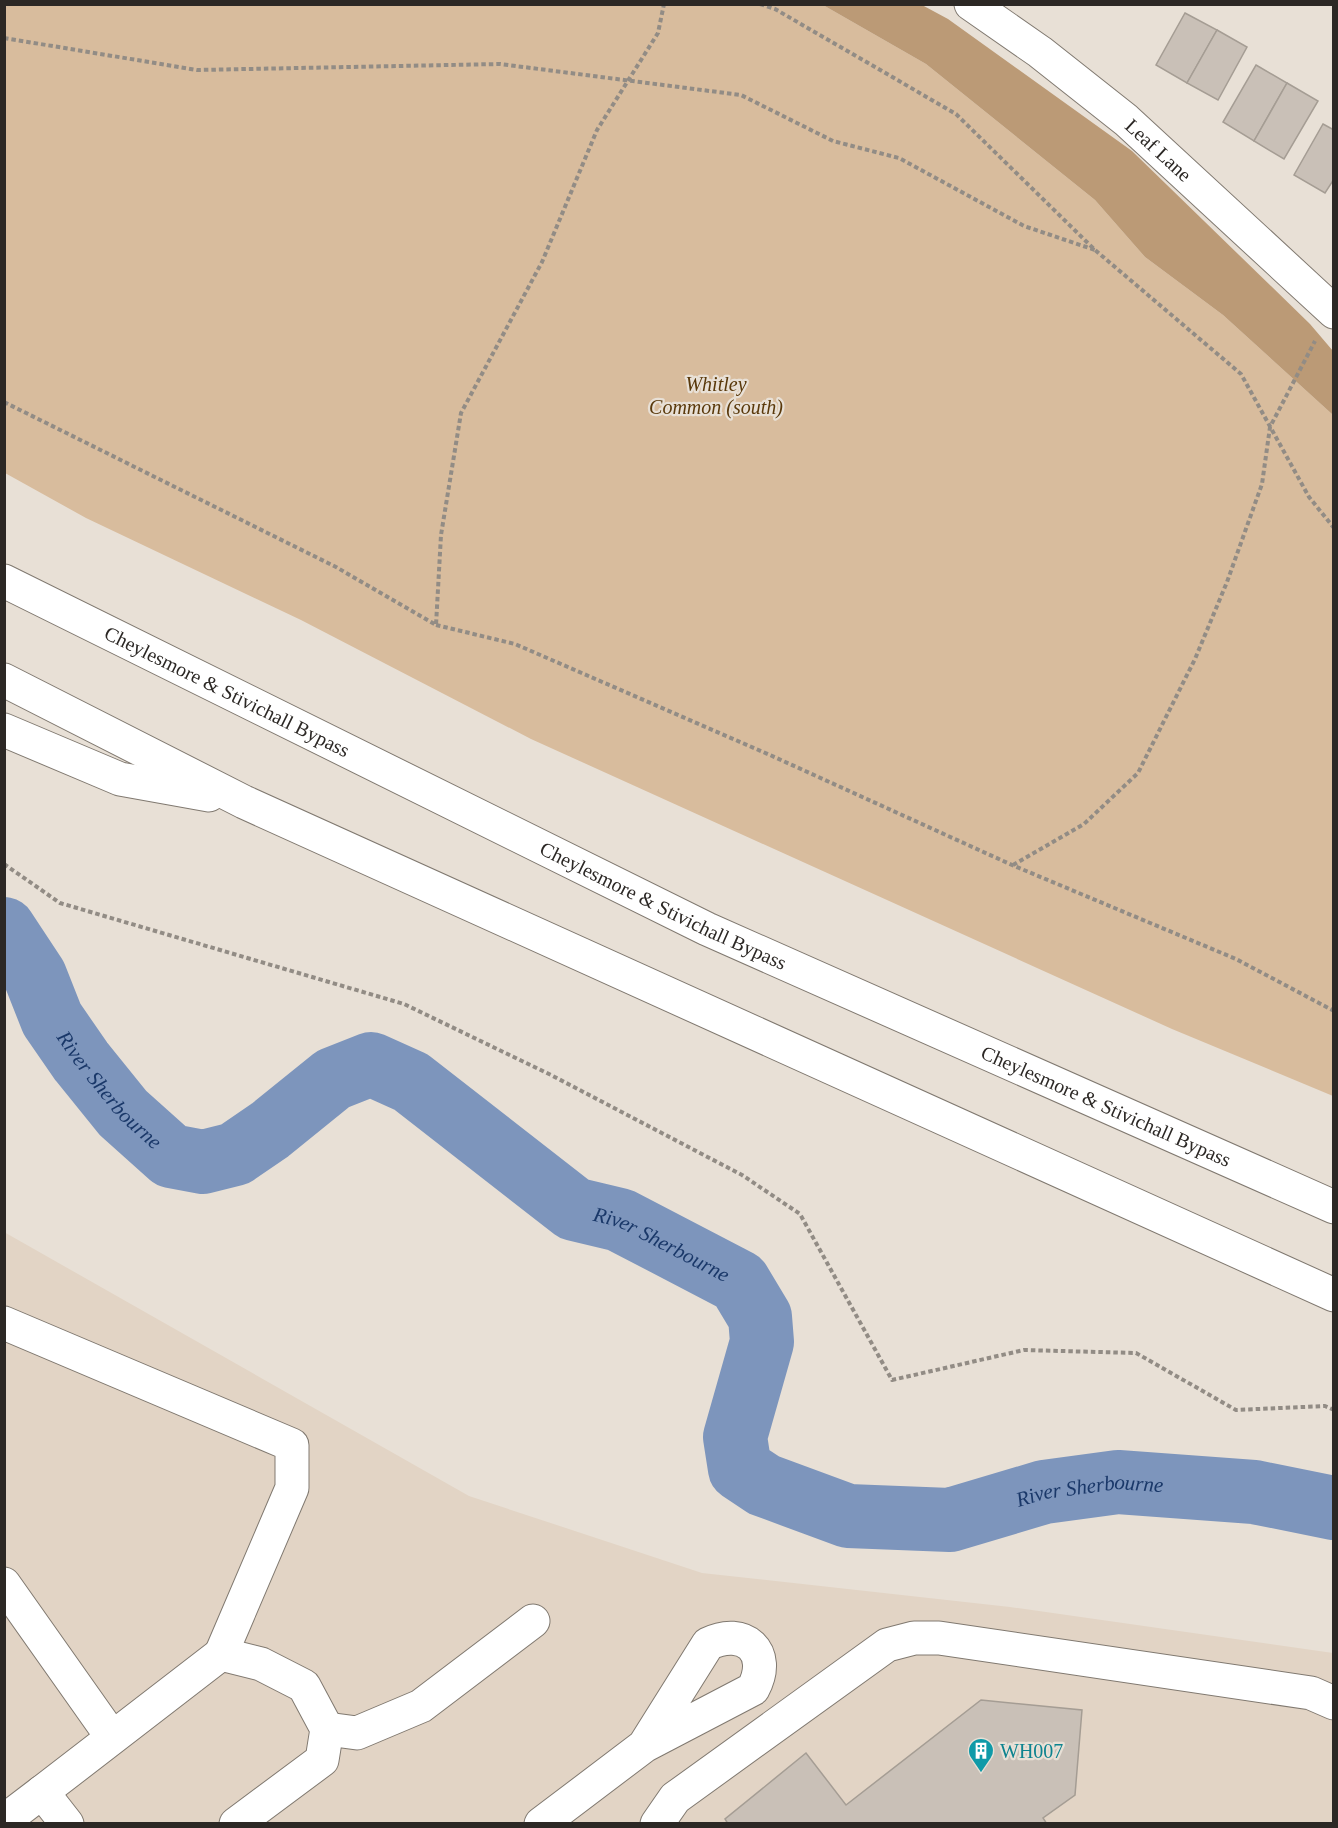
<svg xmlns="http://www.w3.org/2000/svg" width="1338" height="1828" font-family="Georgia,serif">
<rect width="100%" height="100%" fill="#e8e0d6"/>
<!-- built -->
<polygon fill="#e2d4c5" points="4,1232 469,1496 702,1573 1010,1607 1333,1653 1333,1823 5,1823"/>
<!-- green -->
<polygon fill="#d8bc9d" points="5,5 823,5 926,64 1095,200 1145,257 1223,315 1333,415 1333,1096 1172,1029 531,739 301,620 86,518 5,473"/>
<!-- forest -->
<polygon fill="#bb9a76" points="823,5 922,5 948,19 1132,151 1310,324 1333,351 1333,415 1223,315 1145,257 1095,200 926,64"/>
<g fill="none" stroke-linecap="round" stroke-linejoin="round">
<!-- river -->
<path stroke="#7d95bc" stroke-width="64" id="s1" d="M4 929 35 976 52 1019 81 1061 123 1113 171 1156 203 1162 235 1154 270 1130 333 1079 371 1064 411 1082 574 1209 620 1220 739 1282 760 1317 762 1342 735 1437 740 1469 764 1485 848 1516 950 1520 1044 1492 1118 1482 1254 1492 1334 1508"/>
</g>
<!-- building -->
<g fill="#c9c0b7" stroke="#a59d94" stroke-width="1.5">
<polygon points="1185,13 1217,30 1187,83 1156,65"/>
<polygon points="1217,30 1247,47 1218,100 1187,83"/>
<polygon points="1256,65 1287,83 1254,141 1223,122"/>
<polygon points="1287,83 1318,101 1284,159 1254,141"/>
<polygon points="1323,124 1334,130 1334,179 1325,193 1294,175"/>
<polygon points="981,1700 1082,1710 1075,1795 1043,1818 1047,1824 728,1824 725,1819 806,1753 846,1805"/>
</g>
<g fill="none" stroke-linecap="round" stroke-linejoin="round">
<defs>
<g id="minor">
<path id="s2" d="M971 4 1040 52 1126 120 1334 312"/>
<polyline points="4,1323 292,1445 292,1488 221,1654"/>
<polyline points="4,1584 112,1737"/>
<polyline points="327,1729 357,1733 421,1706 533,1621"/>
<polyline points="42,1792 221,1654 261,1664 304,1686 327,1729 322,1760 236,1824"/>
<polyline points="4,1821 42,1792 67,1824"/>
<path d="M541 1824 644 1746 753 1689C773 1652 744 1626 708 1644L644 1746"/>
<polyline points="657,1824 675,1798 887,1645 914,1638 939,1638 1311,1693 1334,1703"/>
</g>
<g id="highway">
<path id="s3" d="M4 581 707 929 1334 1207"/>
<polyline points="4,680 244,802 1334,1295"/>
<polyline points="4,730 120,779 209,795"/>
</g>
</defs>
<!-- minor casing -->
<use href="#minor" stroke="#807970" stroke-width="35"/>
<!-- highway casing -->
<use href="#highway" stroke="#807970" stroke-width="35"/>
<!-- path -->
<g stroke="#928c85" stroke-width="4" stroke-dasharray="4.5 3" stroke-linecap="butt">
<polyline points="760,4 775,9 956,114 1095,250 1241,374 1309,497 1334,528"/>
<polyline points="4,38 197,70 500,64 741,95 833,141 899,158 1024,226 1095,250"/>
<polyline points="4,402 336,567 436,625 441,535 461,413 542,262 597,130 658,33 664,4"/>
<polyline points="436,625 515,644 770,755 1012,865 1236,959 1334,1011"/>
<polyline points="4,864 60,903 404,1004 551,1075 742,1175 800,1214 892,1380 1024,1350 1136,1353 1236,1410 1325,1406 1334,1410"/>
<polyline points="1013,865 1084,824 1138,773 1195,659 1227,582 1262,484 1270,427 1315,341"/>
</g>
<!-- minor -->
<use href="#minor" stroke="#fff" stroke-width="33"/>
<!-- highway -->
<use href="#highway" stroke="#fff" stroke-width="33"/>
</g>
<!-- icons -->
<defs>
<symbol id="building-pin" viewBox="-11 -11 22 30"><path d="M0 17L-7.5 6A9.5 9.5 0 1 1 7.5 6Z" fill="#0f9aa8" stroke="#e8e0d6"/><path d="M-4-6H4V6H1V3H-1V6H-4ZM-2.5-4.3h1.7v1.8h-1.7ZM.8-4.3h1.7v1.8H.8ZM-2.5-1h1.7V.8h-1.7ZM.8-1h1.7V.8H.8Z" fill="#fff"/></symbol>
</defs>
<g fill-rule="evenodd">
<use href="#building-pin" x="966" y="1736" width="30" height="40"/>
</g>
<g text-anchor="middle" stroke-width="4.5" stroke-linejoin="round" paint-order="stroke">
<!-- street labels -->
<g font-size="20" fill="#2c2825" stroke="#e8e0d6">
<text dy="7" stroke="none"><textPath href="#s2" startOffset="238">Leaf Lane</textPath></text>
<text dy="7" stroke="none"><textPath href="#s3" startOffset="249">Cheylesmore &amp; Stivichall Bypass</textPath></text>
<text dy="7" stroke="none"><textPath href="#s3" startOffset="735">Cheylesmore &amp; Stivichall Bypass</textPath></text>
<text dy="7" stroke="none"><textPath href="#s3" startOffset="1221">Cheylesmore &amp; Stivichall Bypass</textPath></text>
</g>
<!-- park labels -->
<g font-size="20" font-style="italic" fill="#5a390b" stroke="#e8e0d6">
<text x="716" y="391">Whitley<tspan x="716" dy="23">Common (south)</tspan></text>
</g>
<!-- culture labels -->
<g font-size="20" fill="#0d838f" stroke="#e8e0d6" text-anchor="start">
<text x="1000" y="1758">WH007</text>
</g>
<!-- water labels -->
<g font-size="21" font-style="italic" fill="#1a3869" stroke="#e8e0d6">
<text dy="7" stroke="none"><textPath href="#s1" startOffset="194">River Sherbourne</textPath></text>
<text dy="7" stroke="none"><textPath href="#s1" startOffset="860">River Sherbourne</textPath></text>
<text dy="7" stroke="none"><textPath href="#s1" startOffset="1508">River Sherbourne</textPath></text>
</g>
</g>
<!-- border -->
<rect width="1338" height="1828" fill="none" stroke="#2c2825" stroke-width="12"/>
</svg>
